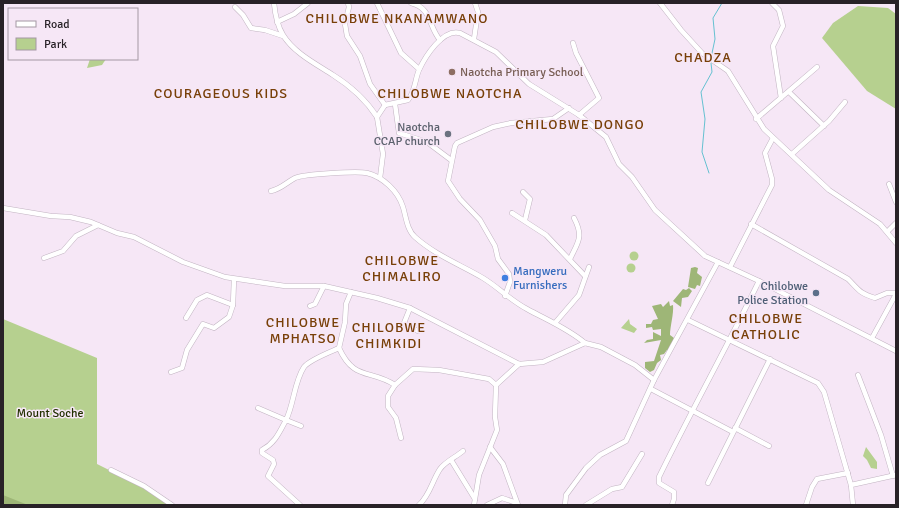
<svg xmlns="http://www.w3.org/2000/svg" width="899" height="508" font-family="Signika,sans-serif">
<rect width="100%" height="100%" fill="#f6e7f6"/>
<!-- green -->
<g fill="#b6d08f">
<polygon points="858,6 888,8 896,14 896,109 867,91 822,38 833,23"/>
<polygon points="90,59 106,59 102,65 87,68"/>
<circle cx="634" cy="256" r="4.5"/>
<circle cx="631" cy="268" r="4.5"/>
<polygon points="3,319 97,358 97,464 145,488 169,505 3,505"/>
<polygon points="629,319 630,324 637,329 634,333 621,328"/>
<polygon points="866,447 877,462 877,469 871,468 867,460 863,456"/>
</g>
<!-- forest -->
<g fill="#9eb677">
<polygon points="695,267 698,268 697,273 702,277 700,286 697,285 695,289 688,287 691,268"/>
<polygon points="689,288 692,291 688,297 682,298 681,307 673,301 683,289 686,290"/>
<path d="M669 301 670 306 673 305C674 313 670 327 670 335L674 338 670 350H667L664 354 660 355 661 360 657 363 654 370 650 372 645 368V362L654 361 661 340 644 343 647 340 653 339V332L661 336V329L653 330 652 327 646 328V324H651L653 320 658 319 652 306 661 304 663 307Z"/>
<polygon points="3,495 28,505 3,505"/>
</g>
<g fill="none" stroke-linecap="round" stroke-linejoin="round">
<!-- stream -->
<g stroke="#65c1d1" stroke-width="1">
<polyline points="711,58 715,39 713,18 722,3"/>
<polyline points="709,173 702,152 705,119 701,92 712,72 711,63"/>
</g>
<defs>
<g id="minor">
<path d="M274 3C275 14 277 25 283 35 294 53 316 64 333 75 349 85 366 100 377 117"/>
<polyline points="348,3 349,7 345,24 347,36 360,56 370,84 385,105"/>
<polyline points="377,3 401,53 419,69"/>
<path d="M411 3C432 8 428 26 440 40"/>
<polyline points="660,3 681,30 702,53 728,71 764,129 829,190 880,224 896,243"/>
<polyline points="772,3 779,10 783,26 773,46 781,98"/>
<polyline points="235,7 243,15 251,28 265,30 283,36"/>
<polyline points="277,22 294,14 308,3"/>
<polyline points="474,39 478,12 475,3"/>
<polyline points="573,43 576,53 599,98 579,115"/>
<polyline points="789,92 824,126"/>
<polyline points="395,104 399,133 427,142 451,160"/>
<polyline points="756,119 817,67"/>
<polyline points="792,154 829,121 845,102"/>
<path d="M380 178 383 154 377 117 385 105 408 100C415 92 415 79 419 70 425 57 443 28 460 33L496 52 529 84 579 115 606 137 619 164 632 177 655 210 705 256 759 281 896 351"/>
<polyline points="889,184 896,202"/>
<path d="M271 191C281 189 287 182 295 178 304 174 357 171 367 173 383 177 398 191 403 207 406 217 407 230 415 237 435 255 461 265 483 278 498 287 510 300 527 309 547 320 567 328 585 343"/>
<polyline points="523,192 530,199 525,220"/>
<polyline points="3,208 51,216 70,217 91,222 117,233 134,237 183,262 225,277 285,286 324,286 377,298 410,308 519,364 543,362 585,343 601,347 635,365 654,380"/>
<polyline points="512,213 546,235 585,276"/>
<path d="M751 224 848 279C859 290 859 293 875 298L887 293H896"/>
<polyline points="888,231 896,223"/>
<polyline points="44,258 63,251 76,236 98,225"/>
<path d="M570 259C578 242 584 237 574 218"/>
<polyline points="730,267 772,185 772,179 765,153 773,138"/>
<polyline points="505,296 510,282 509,274 498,259 495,246 480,220 460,199 448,181 455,146 457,143 493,127 511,123 553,119 569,108"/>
<polyline points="310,306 315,304 324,286"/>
<polyline points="410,308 404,323 407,326 418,331"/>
<polyline points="186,318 197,300 207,295 233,305"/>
<polyline points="688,320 818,383 824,392 851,485"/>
<polyline points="555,323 579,295 589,267"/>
<polyline points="872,338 896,294"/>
<path d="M339 348C354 381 370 369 395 385L388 396V407L396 418 401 438"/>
<polyline points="339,348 345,322 346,304 351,292"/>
<polyline points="171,372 182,368 187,350 203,324 214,328 229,317 233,305 234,279"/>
<polyline points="858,375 881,435 893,476"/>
<polyline points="395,385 413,369 439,370 489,379 496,385 495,417 497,430 479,475 474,505"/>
<polyline points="496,385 519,364"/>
<polyline points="651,389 733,432"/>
<path d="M258 408 286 420C294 404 294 382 304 367 309 360 330 352 339 348"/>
<polyline points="735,428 769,446"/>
<polyline points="490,447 503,464 518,505"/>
<polyline points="451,460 475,499"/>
<polyline points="111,470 144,486 172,505"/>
<polyline points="708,483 770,359"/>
<path d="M300 505 268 476 274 464 273 460 262 453V450C275 443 279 433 286 420L301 426"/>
<path d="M419 505C430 495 432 481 440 469 446 461 456 457 463 451"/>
<polyline points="487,505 502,498 517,503"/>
<polyline points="565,505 566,495 586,468 600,455 626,441 654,380 718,262"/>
<polyline points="586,505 612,489 622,487 642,454"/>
<path d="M672 505 674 499V492L659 483V477C691 411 727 347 759 281"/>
<polyline points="806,505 812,487 817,479 848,473"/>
<polyline points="853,505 851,485 896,475"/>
</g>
</defs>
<!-- minor casing -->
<use href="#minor" stroke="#c2b4c2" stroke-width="5.5"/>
<!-- minor -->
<use href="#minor" stroke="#fff" stroke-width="4.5"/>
</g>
<!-- markers -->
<circle fill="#8d6e63" stroke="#f6e7f6" stroke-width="1.5" cx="452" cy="72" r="4"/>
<circle fill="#6b7280" stroke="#f6e7f6" stroke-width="1.5" cx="448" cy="134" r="4"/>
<circle fill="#3f7fe0" stroke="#f6e7f6" stroke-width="1.5" cx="505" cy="278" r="4"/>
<circle fill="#5c6f8a" stroke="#f6e7f6" stroke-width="1.5" cx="816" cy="293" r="4"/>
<g text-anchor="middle" stroke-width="3" stroke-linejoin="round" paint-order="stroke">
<!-- education labels -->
<g font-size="12" fill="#785e54" stroke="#f6e7f6" text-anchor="start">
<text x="460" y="76">Naotcha Primary School</text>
</g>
<!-- worship labels -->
<g font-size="12" fill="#5b616d" stroke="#f6e7f6" text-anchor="end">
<text x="440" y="131">Naotcha<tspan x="440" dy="14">CCAP church</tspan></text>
</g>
<!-- shop labels -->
<g font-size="12" fill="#366cbe" stroke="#f6e7f6" text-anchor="start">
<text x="513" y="275">Mangweru<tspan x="513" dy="14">Furnishers</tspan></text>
</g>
<!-- service labels -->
<g font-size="12" fill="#4e5e75" stroke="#f6e7f6" text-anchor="end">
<text x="808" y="290">Chilobwe<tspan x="808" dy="14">Police Station</tspan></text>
</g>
<!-- park labels -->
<g font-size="12" fill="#223000" stroke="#f6e7f6">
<text x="50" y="417">Mount Soche</text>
</g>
<!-- quarter labels -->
<g font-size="14" letter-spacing="1" fill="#783f08" stroke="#f6e7f6">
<text x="397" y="23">CHILOBWE NKANAMWANO</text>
<text x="703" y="62">CHADZA</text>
<text x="221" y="98">COURAGEOUS KIDS</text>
<text x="450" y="98">CHILOBWE NAOTCHA</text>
<text x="580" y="129">CHILOBWE DONGO</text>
<text x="402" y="265">CHILOBWE<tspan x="402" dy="16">CHIMALIRO</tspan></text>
<text x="766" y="323">CHILOBWE<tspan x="766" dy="16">CATHOLIC</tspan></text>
<text x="303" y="327">CHILOBWE<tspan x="303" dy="16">MPHATSO</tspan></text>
<text x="389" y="332">CHILOBWE<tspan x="389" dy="16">CHIMKIDI</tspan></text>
</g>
</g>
<!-- border -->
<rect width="899" height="508" fill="none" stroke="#282227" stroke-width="8"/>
<!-- legend -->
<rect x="8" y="8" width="130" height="52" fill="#f6e7f6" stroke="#a498a3"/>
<rect x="16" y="21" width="20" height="6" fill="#ffffff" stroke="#a498a3"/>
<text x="44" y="28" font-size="12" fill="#282227">Road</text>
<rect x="16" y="38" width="20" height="12" fill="#b6d08f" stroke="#a498a3"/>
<text x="44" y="48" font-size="12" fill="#282227">Park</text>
</svg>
